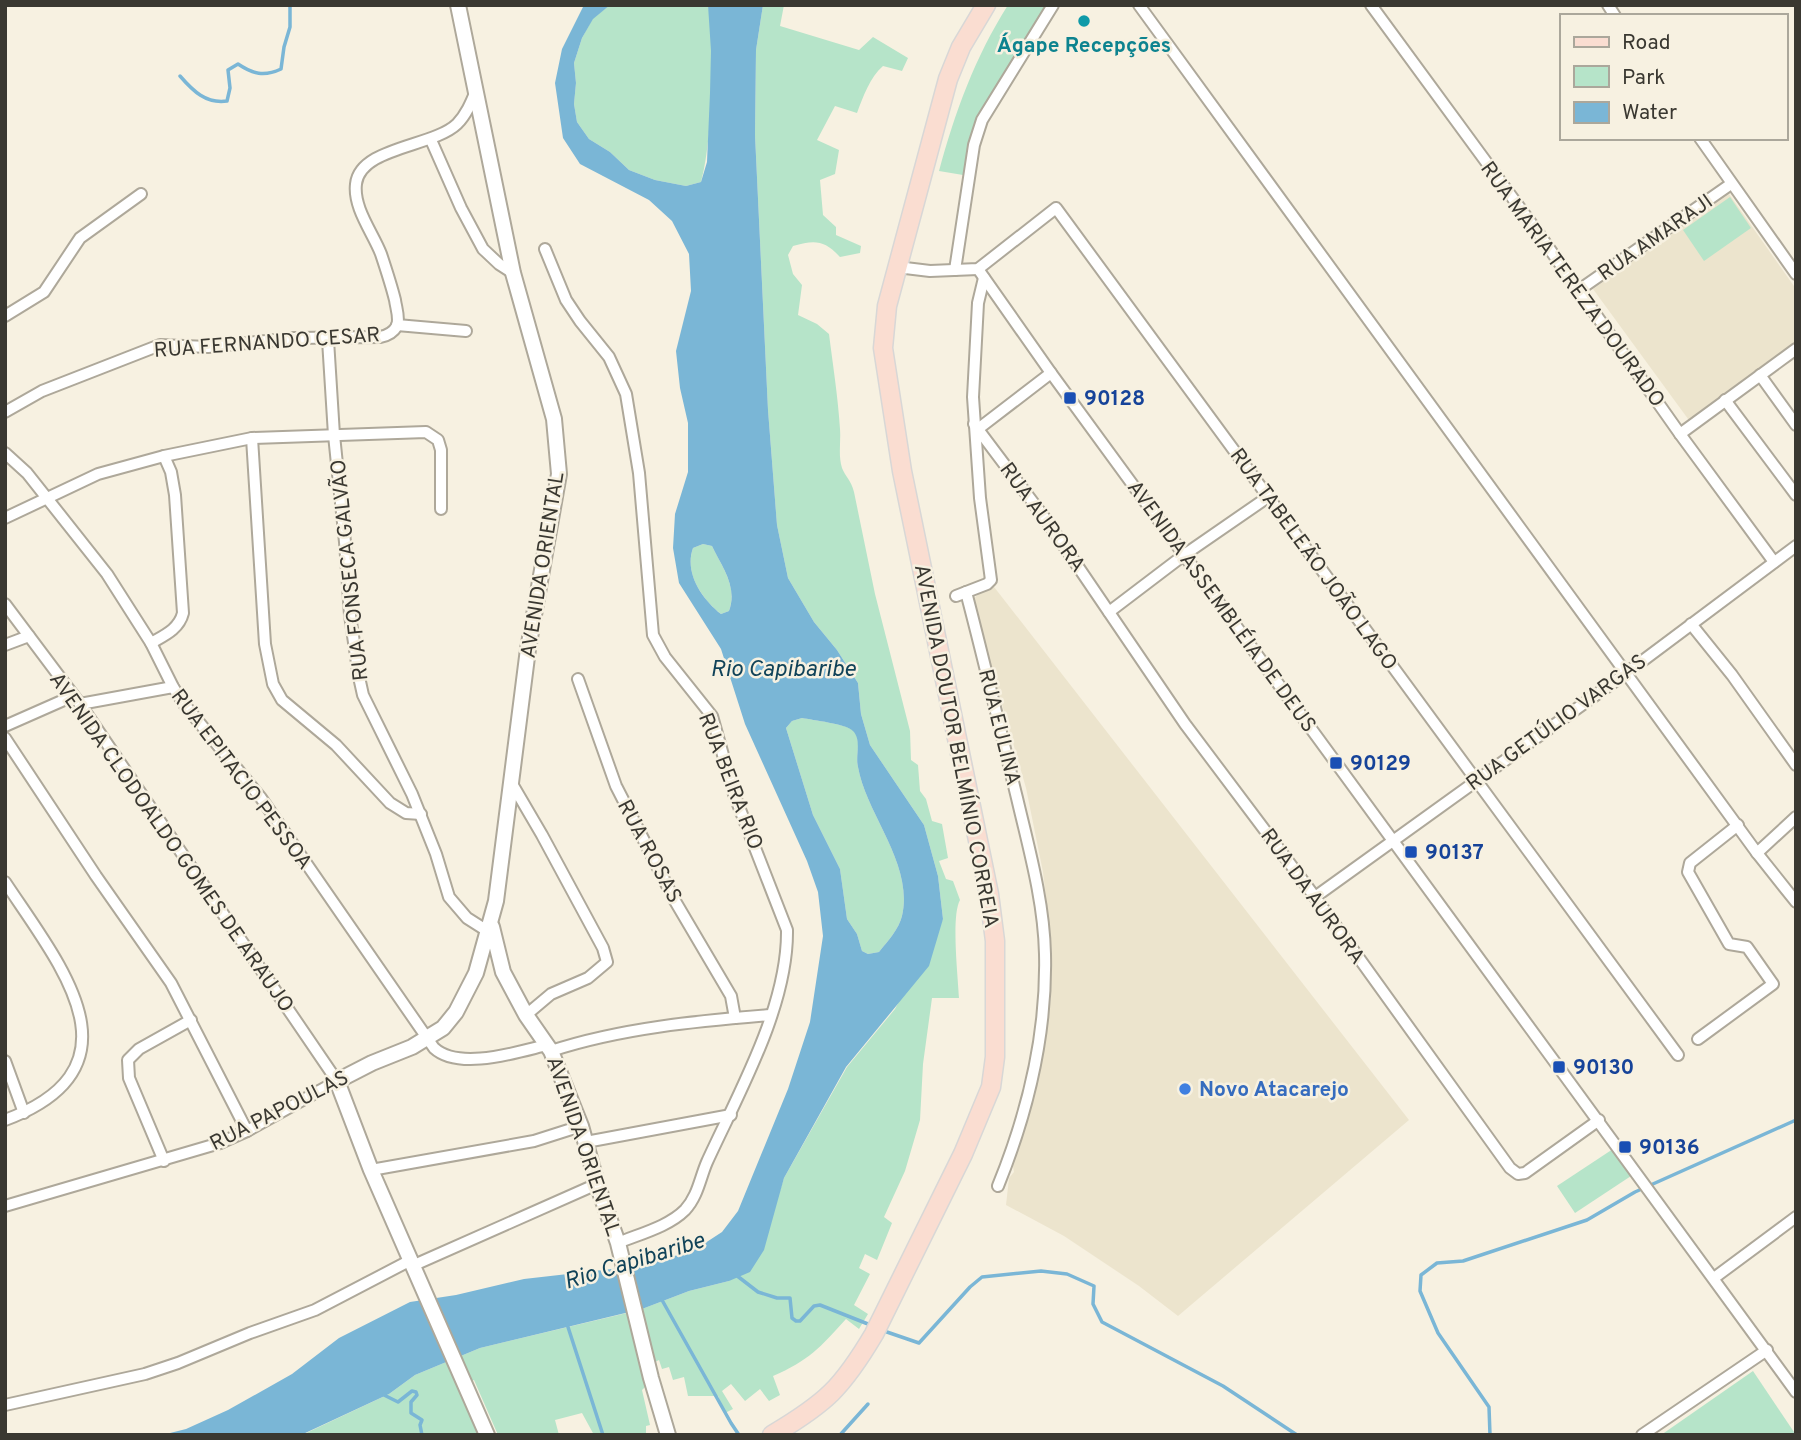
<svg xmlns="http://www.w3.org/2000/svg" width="1801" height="1440" font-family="Overpass,sans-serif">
<rect width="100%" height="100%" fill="#f7f1e1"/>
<!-- built -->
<g fill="#ece4cd">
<polygon points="1729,194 1796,289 1796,345 1691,423 1593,289"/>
<polygon points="991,583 1409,1120 1178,1316 1139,1286 1064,1236 1006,1205 1009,1178 1014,1172 1012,1161 1034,1095 1044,1039 1051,998 1051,943 1043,872 1026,788 972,600"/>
</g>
<!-- green -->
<g fill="#b6e4c9">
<path d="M610 5H708C716 42 712 146 701 182L686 186 655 180 629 170 610 152 589 139 577 122 574 104 576 83 574 63 582 38 593 18Z"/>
<path d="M763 5H784L780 26 859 50 873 37 908 58 902 71 883 66C870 77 863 97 857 113L835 106 817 140 839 150 835 174 820 180 823 215 836 227V235L861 246 860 253 840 257C824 240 815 240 793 246L788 255 793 274 802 285 798 315 817 324 829 334C833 366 838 397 840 429 841 442 838 455 842 468 845 476 851 480 854 492L875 594 910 731 911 760 918 765 920 791 926 799 932 821 942 824 948 858 939 861 946 879 953 881 960 900C951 916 958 976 959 998H932L923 1064 920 1120 905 1171 884 1217 892 1223 877 1260 865 1254 859 1268 870 1274 854 1305 868 1314 859 1329 846 1319C821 1347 808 1361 773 1376L780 1395 769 1401 760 1389 745 1401 731 1384 722 1391 733 1409 725 1413 718 1396H688L684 1377 673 1380 669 1367 662 1369 659 1360 655 1362 642 1309 689 1291 729 1281 773 1212 784 1178 847 1067 895 1009 943 919 938 876 924 825 870 745 861 714 858 683 837 650 814 622 788 578 777 525 768 410 755 135 756 50Z"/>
<path d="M1008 5H1048L980 112 968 143 963 175 939 171C955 112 975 57 1008 5Z"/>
<polygon points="1730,197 1751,228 1704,261 1683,230"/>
<path d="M703 544 712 546C722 567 738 587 729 611L721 614C702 599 684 573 693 548Z"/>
<path d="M802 718C812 720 847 724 854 731 862 740 855 756 858 767 866 814 914 864 902 916 899 929 887 942 879 952L868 954 862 951 857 934 847 919 840 869 813 815 786 728 792 721Z"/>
<polygon points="1613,1149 1631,1176 1575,1213 1557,1186"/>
<polygon points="631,1312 649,1383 642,1390 650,1425 646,1426 646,1435 594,1435 582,1413 555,1420 559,1435 498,1435 474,1380 458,1387 480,1435 302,1435 389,1394 415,1375 480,1348"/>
<polygon points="1753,1371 1796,1435 1661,1435"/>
</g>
<!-- water -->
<path fill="#7ab6d6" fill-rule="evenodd" d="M584 5H610L593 19 582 38 574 63 576 83 574 104 577 122 589 139 610 152 629 170 655 180 686 186 701 182 707 162 710 93 711 51 708 5H763L756 50 755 135 768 410 777 525 788 578 814 622 837 650 858 683 861 714 870 745 924 825 938 876 943 919 929 966 846 1067 784 1178 764 1250 750 1272 729 1281 689 1291 642 1309 480 1348 415 1375 389 1394 301 1435H162L186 1429 228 1410 292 1374 339 1338 410 1302 456 1295 524 1279 638 1266 678 1255 699 1247 722 1232 738 1211 788 1089 810 1022 823 936 818 892 807 861 745 724 721 649 679 583 673 548 675 514 688 472V423L680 388 676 351 691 291 689 254 672 221 649 200 580 164 563 138 555 83 562 49ZM703 544 712 546C722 567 738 587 729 611L721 614C702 599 684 573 693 548ZM802 718C812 720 847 724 853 731 862 740 855 756 858 767 866 814 914 864 902 916 899 929 887 942 879 952L868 954 862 951 857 934 847 919 840 869 813 815 786 728 792 721Z"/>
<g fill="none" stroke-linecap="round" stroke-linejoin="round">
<!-- stream -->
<g stroke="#7ab6d6" stroke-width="3.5">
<path d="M180 76C193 91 206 104 227 101L230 88 228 70 238 64C253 74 264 77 281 69L284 47 290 27V5"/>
<polyline points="736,1275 758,1292 777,1298 790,1298 792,1318 796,1321 800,1321 814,1306 820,1305 873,1326"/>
<polyline points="662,1300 731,1423 739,1435"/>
<polyline points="567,1324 603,1435"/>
<polyline points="884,1331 919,1343 970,1287 982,1277 1041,1271 1067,1274 1094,1286 1093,1304 1102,1322 1223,1386 1297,1435"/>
<polyline points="384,1395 398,1402 412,1391 416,1392 417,1395 411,1402 411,1413 422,1420 420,1425 422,1435"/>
<polyline points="840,1435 868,1404"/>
<polyline points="1490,1435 1489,1407 1438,1333 1420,1291 1421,1275 1437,1263 1463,1261 1587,1220 1635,1192 1796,1120"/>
</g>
<defs>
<g id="minor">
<polyline points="1139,5 1757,853 1796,902"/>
<polyline points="1371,5 1539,234 1680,434 1774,562"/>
<polyline points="1608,5 1615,16"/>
<polyline points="1700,138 1796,274"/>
<polyline points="431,140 461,208 483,249 499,264 513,273"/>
<path d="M545 249 566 300 580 321 609 357 626 394 639 473 653 635 665 657 712 716 734 794 787 930C788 1007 738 1094 707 1162 700 1178 698 1196 685 1210 668 1227 639 1234 618 1243"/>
<polyline points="897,267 930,271 978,269 1056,208 1678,1055"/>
<polyline points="978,269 1051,373 1796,1392"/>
<polyline points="955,270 974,145 982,120 1053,5"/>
<polyline points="1579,290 1731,184"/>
<polyline points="5,316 44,292 80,238 141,194"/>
<polyline points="397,325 466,331"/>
<polyline points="328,340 334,435 345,542 350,615 359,677 363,695 412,794 436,854 449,897 467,918 489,932"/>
<polyline points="1760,375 1796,425"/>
<polyline points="1725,400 1796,495"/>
<path d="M5 412 42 391 160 345 208 347 294 338 380 337C386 336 393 333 397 326 400 318 396 308 395 300 391 284 386 269 381 254 373 233 353 208 356 184 360 147 433 147 457 124 466 115 471 103 476 91"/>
<polyline points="974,424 1047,521 1185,724 1315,897 1510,1168 1518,1174 1525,1173 1599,1120"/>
<polyline points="978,429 1051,373"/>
<polyline points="1680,434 1796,349"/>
<polyline points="252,438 265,644 273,684 282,700 336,745 390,803 406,813 421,814"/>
<path d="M5 453 27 473 107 574 151 643 173 687 184 704 261 798 434 1048C459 1071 517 1052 547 1045"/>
<polyline points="5,518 98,474 164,456 252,438 426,432 438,440 441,450 441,509"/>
<path d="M966 592C984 660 1000 729 1017 798 1029 849 1044 902 1045 954 1047 1035 1028 1112 998 1186"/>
<polyline points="956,596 987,584 991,580 980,498 973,397 978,303 984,278"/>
<polyline points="5,604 80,704 337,1081 247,1131 220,1143 5,1206"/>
<polyline points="1109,612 1184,555 1268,497"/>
<polyline points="1691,624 1732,675 1796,765"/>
<path d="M151 643C165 635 179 629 183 613L175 495 171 472 164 456"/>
<polyline points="5,645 29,636"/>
<polyline points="578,679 616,786 675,901 731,996 735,1018"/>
<polyline points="80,704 173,687"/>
<polyline points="5,726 73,696"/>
<polyline points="5,738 96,876 171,983 247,1131"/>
<polyline points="511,782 542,835 603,948 607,962 588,978 551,994 526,1015"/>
<polyline points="1757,853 1796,817"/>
<path d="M5 882C60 965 147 1067 5 1120"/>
<polyline points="1315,897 1625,674 1796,546"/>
<polyline points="1698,1039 1773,984 1747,947 1729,944 1688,872 1690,863 1738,825"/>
<path d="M551 1051C621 1028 698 1021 771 1015"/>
<polyline points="5,1061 24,1113"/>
<polyline points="586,1142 731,1115"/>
<polyline points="164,1161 129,1078 128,1060 139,1049 191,1020"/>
<polyline points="371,1170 534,1141 581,1126"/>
<polyline points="412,1266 597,1184"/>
<polyline points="1714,1278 1796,1217"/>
<polyline points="5,1405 145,1374 178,1363 250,1333 315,1310 409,1261"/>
<polyline points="1642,1435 1767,1350"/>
</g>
<g id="tertiary">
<polyline points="458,5 513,273 554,419 559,474 528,649 496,901 476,973 456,1012 443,1028 412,1047 372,1063 337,1081 371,1170 487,1435"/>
<polyline points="492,927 503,972 526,1015 551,1051 581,1126 597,1184 618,1243 651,1378 668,1435"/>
</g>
<path id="primary" d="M772 1435C826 1403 842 1388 874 1334L963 1154 991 1087 995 1057V941L989 894 902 471 883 348 887 306 948 79 961 47 986 5"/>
</defs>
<!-- minor casing -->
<use href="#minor" stroke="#aea89a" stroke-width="14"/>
<!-- tertiary casing -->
<use href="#tertiary" stroke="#aea89a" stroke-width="18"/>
<!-- primary casing -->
<use href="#primary" stroke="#d8d7d6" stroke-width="21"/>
<!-- minor -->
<use href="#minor" stroke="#fff" stroke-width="10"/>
<!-- tertiary -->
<use href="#tertiary" stroke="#fff" stroke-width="14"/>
<!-- primary -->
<use href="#primary" stroke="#faddd1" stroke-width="18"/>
</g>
<!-- markers -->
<circle fill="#0f9aa8" stroke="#f7f1e1" stroke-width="2.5" cx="1084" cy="21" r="7"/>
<g fill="#1a4fb4" stroke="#f7f1e1" stroke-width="2.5">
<rect x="1063" y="391" width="14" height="14" rx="3.5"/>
<rect x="1329" y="756" width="14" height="14" rx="3.5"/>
<rect x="1404" y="845" width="14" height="14" rx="3.5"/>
<rect x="1552" y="1060" width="14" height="14" rx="3.5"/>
<rect x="1618" y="1140" width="14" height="14" rx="3.5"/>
</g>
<circle fill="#3f7fe0" stroke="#f7f1e1" stroke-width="2.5" cx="1185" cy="1089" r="7"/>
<g text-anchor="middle" stroke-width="5" stroke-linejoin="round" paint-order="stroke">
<!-- culture labels -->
<g font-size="21" font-weight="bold" fill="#0d838f" stroke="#f7f1e1">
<text x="1084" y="52">Ágape Recepções</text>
</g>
<!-- street labels -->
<g font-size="21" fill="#3a3831" stroke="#f7f1e1">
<text transform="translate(1655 237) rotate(-35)" y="7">RUA AMARAJI</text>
<text transform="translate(1573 284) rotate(54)" y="7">RUA MARIA TEREZA DOURADO</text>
<text transform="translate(267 342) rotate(-4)" y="7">RUA FERNANDO CESAR</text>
<text transform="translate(1043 517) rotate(54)" y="7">RUA AURORA</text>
<text transform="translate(1314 559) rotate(54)" y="7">RUA TABELEÃO JOÃO LAGO</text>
<text transform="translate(542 565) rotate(-81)" y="7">AVENIDA ORIENTAL</text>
<text transform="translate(349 570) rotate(-96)" y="7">RUA FONSECA GALVÃO</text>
<text transform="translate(1222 606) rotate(54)" y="7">AVENIDA ASSEMBLÉIA DE DEUS</text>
<text transform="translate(1556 722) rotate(-36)" y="7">RUA GETÚLIO VARGAS</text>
<text transform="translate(1000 727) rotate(76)" y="7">RUA EULINA</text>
<text transform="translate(957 746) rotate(79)" y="7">AVENIDA DOUTOR BELMÍNIO CORREIA</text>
<text transform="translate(242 779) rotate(53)" y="7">RUA EPITACIO PESSOA</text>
<text transform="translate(731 781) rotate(69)" y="7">RUA BEIRA RIO</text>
<text transform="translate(172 842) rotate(55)" y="7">AVENIDA CLODOALDO GOMES DE ARAUJO</text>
<text transform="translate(650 851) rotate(62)" y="7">RUA ROSAS</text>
<text transform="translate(1313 896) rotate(54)" y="7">RUA DA AURORA</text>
<text transform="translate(279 1110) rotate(-27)" y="7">RUA PAPOULAS</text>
<text transform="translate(584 1146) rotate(71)" y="7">AVENIDA ORIENTAL</text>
</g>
<!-- transit labels -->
<g font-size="21" font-weight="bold" fill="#164399" stroke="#f7f1e1" text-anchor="start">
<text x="1084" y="405">90128</text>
<text x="1350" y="770">90129</text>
<text x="1425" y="859">90137</text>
<text x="1573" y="1074">90130</text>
<text x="1639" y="1154">90136</text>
</g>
<!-- shop labels -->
<g font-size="21" font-weight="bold" fill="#366cbe" stroke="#f7f1e1" text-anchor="start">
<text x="1199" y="1096">Novo Atacarejo</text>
</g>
<!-- water labels -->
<g font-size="23" font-style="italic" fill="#114359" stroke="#f7f1e1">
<text x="783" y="676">Rio Capibaribe</text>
<text transform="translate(634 1260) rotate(-17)" y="8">Rio Capibaribe</text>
</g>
</g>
<!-- border -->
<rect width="1801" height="1440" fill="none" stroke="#3a3831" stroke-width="14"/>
<!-- legend -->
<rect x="1560" y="14" width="228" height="126" fill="#f7f1e1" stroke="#aba79b" stroke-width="2"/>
<rect x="1574" y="37" width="35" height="10" fill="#faddd1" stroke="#aba79b" stroke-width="2"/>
<text x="1622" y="49" font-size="21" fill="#3a3831">Road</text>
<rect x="1574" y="66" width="35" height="21" fill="#b6e4c9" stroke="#aba79b" stroke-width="2"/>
<text x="1622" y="84" font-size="21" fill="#3a3831">Park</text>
<rect x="1574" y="102" width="35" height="21" fill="#7ab6d6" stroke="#aba79b" stroke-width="2"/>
<text x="1622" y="119" font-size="21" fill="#3a3831">Water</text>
</svg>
